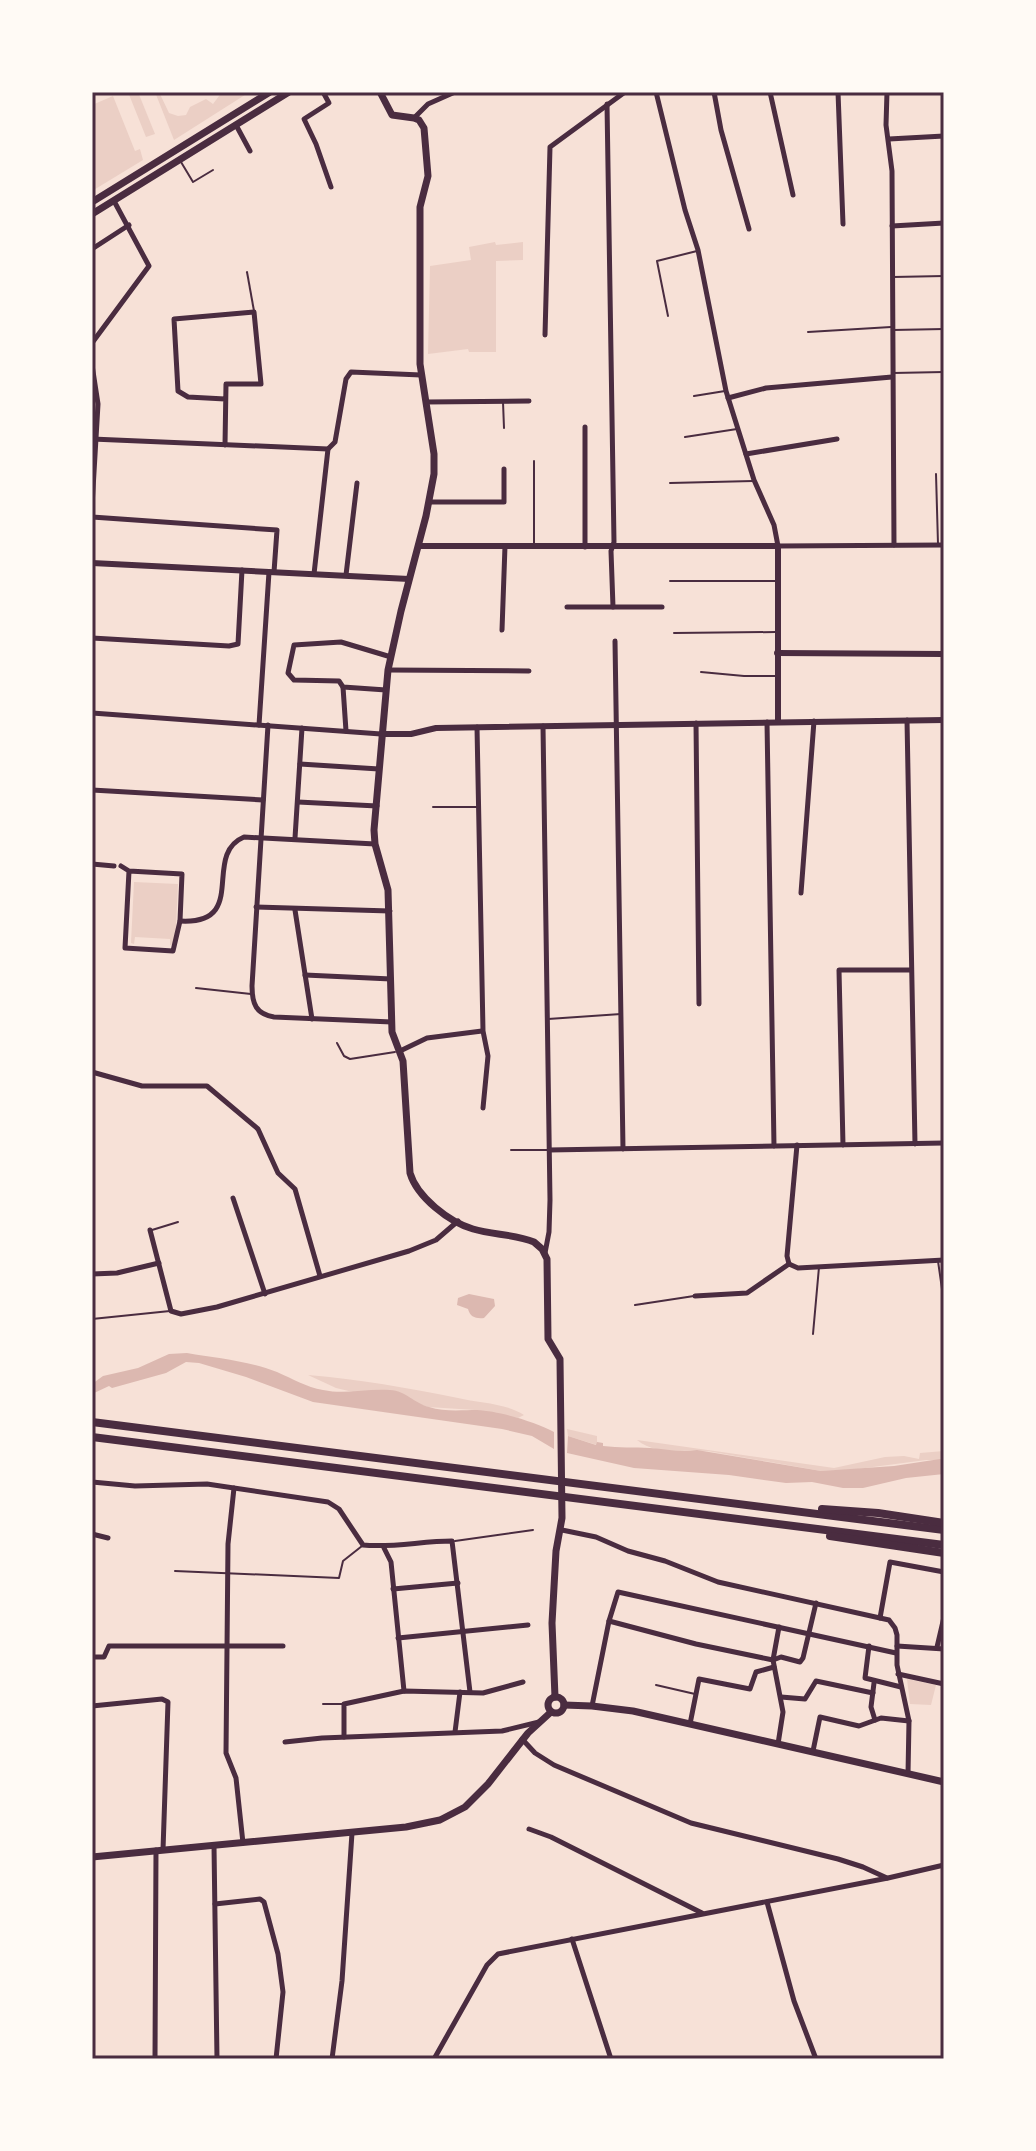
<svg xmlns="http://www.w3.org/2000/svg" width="1036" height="2151" font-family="'Archivo Narrow',sans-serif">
<rect width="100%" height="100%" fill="#f7e1d7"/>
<!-- green -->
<g fill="#ebcfc5">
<polygon points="128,92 138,92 155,134 146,137"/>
<polygon points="155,92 159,92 169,113 178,116 186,115 190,107 206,99 213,104 222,92 248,93 174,140"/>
<polygon points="113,96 135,151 140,149 143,160 92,191 92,105"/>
<polygon points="495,242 496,245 523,242 523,260 496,261 496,352 469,352 468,349 428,354 430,266 471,260 469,247"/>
<polygon points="134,882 178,884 175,946 170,945 170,939 135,937 134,944 131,943"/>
<path d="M308 1375C359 1379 408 1388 458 1398 478 1403 506 1403 524 1415L518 1418 475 1410 428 1407 376 1390 357 1393 336 1388Z"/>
<polygon points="567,1429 597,1436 597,1445 568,1436"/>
<path d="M637 1440 834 1468 885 1457 904 1456 919 1459 920 1453 944 1451V1460H926L850 1470 821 1471 713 1452C689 1448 657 1457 637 1440Z"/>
<polygon points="907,1679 936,1685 931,1705 910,1704"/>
</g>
<!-- water -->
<g fill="#dcb8b0">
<path d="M469 1294 494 1299 495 1306 484 1318C476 1319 470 1317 468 1309L457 1305 458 1298Z"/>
<path d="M187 1353C216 1358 249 1361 277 1372 293 1379 306 1387 323 1390 346 1395 367 1388 390 1390 406 1391 414 1403 429 1407 444 1412 462 1410 477 1410 499 1411 536 1422 554 1432V1449L532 1436 502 1429 313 1402 246 1377 199 1363 186 1362 166 1373 112 1388 109 1386 92 1394V1384L103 1376 138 1368 169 1354Z"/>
<path d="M568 1436 596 1445 597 1442 603 1443V1446C619 1448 634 1447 650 1448 666 1449 681 1453 697 1450L821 1471 894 1466 940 1459 944 1460V1474L906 1478 863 1488H843L812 1482 786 1483 729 1475 634 1468 567 1453Z"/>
</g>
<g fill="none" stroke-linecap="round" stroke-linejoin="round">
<!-- service -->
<g stroke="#4a2c40" stroke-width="2">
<polyline points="348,94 352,92"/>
<polyline points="181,162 193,182 213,170"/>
<polyline points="247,272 254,311"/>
<polyline points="893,277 944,276"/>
<polyline points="668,316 657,261 697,251"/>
<polyline points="893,330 944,329"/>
<polyline points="808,332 891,327"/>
<polyline points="893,373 944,372"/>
<polyline points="694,396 725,391"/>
<polyline points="503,402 504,428"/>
<polyline points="685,437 737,429"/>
<polyline points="534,461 534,546"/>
<polyline points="936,474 938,544"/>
<polyline points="670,483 753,481"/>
<polyline points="670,581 776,581"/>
<polyline points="674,633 776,632"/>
<polyline points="701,672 744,676 776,676"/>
<polyline points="433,807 477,807"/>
<polyline points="196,988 251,994"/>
<polyline points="548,1019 621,1014"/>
<polyline points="337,1043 344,1056 350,1059 395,1052"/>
<polyline points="511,1150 547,1150"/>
<polyline points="152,1230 178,1222"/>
<polyline points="938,1261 944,1303"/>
<polyline points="635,1305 694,1296"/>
<polyline points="92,1319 170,1311"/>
<polyline points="813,1334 819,1267"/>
<polyline points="455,1541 533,1530"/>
<polyline points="175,1571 339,1578 343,1561 362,1546"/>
<polyline points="656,1685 695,1694"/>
<polyline points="323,1704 342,1704"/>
</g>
<!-- minor -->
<g stroke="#4a2c40" stroke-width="5">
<polyline points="323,92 329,103 304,119 316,144 331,187"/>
<polyline points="656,92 685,210 698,250 726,391 754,480 774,525 778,546 944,545"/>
<polyline points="714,92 721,130 749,229"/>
<polyline points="770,92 793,195"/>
<polyline points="838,92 843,224"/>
<polyline points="887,92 886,125 892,171 894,545"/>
<polyline points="414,118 428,104 455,92"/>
<polyline points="236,125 250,151"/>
<polyline points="889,139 944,136"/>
<polyline points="892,226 944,223"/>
<polyline points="92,249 129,225"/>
<polyline points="545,335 550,147 625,92"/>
<polyline points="92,343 149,266 114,201"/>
<polyline points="92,365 98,404 92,506"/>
<polyline points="728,398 766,388 892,377"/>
<polyline points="426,402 529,401"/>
<polyline points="585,427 585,547"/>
<polyline points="92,439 328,449 335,442 346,379 351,372 421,375"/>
<polyline points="225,445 226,384 261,384 254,312 174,319 178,391 188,397 225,399"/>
<polyline points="746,454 837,439"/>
<polyline points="429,502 504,502 504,469"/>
<polyline points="92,517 277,530 274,572"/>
<polyline points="314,574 328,449"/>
<polyline points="346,575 357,483"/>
<polyline points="567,607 613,607 611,551 614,542 607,104"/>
<polyline points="613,607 662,607"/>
<polyline points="502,630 505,546"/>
<polyline points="92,638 229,646 238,644 242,570"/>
<polyline points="615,641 623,1149"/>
<polyline points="388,670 529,671"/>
<polyline points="343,687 346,731"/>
<polyline points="386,690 343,687 339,681 294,680 288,673 294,645 341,642 391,657"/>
<polyline points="92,713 381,734"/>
<polyline points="907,720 915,1144"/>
<polyline points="767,722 774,1146"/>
<polyline points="696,723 699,1004"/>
<polyline points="259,725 269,572"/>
<path d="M268 725 252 986C252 1004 256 1014 274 1017L392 1022"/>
<polyline points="543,726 550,1200 549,1232 545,1253"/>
<polyline points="477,727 483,1031 488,1056 483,1108"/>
<polyline points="300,764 379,769"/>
<polyline points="92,790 263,800"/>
<polyline points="298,802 377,806"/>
<polyline points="295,838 302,728"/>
<polyline points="92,864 114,866"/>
<polyline points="121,866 129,871 182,874 180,921 173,951 125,948 129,871"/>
<polyline points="801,893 814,721"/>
<polyline points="256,907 390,911"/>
<polyline points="295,910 312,1019"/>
<path d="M180 921C250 925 201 855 244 837L375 844"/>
<polyline points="305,975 391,979"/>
<polyline points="400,1051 427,1038 482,1031"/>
<polyline points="92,1072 142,1086 207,1086 258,1129 278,1173 295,1189 320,1276"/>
<polyline points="843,1145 839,970 911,970"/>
<polyline points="549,1150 944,1143"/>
<polyline points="233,1198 265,1294"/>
<polyline points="150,1230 171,1311 181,1314 217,1307 409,1251 436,1240 458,1221"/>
<polyline points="789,1264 798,1268 944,1260"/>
<polyline points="789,1264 787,1256 797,1145"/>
<polyline points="92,1274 117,1273 159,1263"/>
<polyline points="695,1296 747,1293 789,1264"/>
<path d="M92 1482 135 1486 207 1484 328 1502 339 1509 363 1545C392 1548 422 1541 452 1541L470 1692"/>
<polyline points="234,1488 228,1544 226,1753 236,1778 243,1843"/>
<polyline points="562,1530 596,1537 628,1551 665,1561 718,1582 889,1620 895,1628 897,1635 897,1665 909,1721 908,1774"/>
<polyline points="92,1534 108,1538"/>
<polyline points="384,1548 391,1562 404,1691"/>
<polyline points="393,1589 458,1583"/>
<polyline points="880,1618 890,1562 944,1572"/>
<polyline points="609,1621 696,1644 773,1660 781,1657 800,1662 803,1658 816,1603"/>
<polyline points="398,1638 528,1625"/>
<polyline points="869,1646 865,1678 901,1687"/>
<polyline points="897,1646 944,1649"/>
<polyline points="937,1647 944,1617"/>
<polyline points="92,1657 104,1657 109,1646 283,1646"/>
<polyline points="898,1674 944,1684"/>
<polyline points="874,1683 871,1707 875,1720"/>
<polyline points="781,1697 805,1699 816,1681 873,1693"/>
<polyline points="92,1706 162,1699 168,1702 163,1850"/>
<polyline points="592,1706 609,1621 618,1592 896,1653"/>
<polyline points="690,1724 699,1679 750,1689 756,1672 774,1667"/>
<polyline points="455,1732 460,1692"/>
<polyline points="344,1737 344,1704 404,1691 483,1693 523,1682"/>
<polyline points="522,1739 535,1753 554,1765 691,1823 838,1859 863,1867 887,1878"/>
<polyline points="285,1742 322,1738 502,1731 539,1722"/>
<polyline points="778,1744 783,1712 773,1660 779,1627"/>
<polyline points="813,1751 820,1717 859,1726 881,1718 909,1721"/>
<polyline points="529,1829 551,1837 702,1913"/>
<polyline points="214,1846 217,2059"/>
<polyline points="767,1902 794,2001 816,2059"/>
<polyline points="215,1904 260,1899 264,1902 278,1954 283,1992 276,2059"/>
<polyline points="572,1939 611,2059"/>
<polyline points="155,2059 156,1850"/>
<polyline points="332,2059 342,1981 352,1833"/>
<polyline points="434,2059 487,1965 498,1954 888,1878 944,1865"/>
</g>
<!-- tertiary -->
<g stroke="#4a2c40" stroke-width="6">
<polyline points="419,546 778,546 778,722"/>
<polyline points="92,563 409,579"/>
<polyline points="777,653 944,654"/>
<polyline points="381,734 411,734 436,728 944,720"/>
</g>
<!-- secondary -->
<g stroke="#4a2c40" stroke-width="7">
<path d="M380 92 392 115 414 118 419 120 424 128 428 176 420 207V364L434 454V474L426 516 401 611 388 670 374 830 375 844 388 890 392 1032 403 1061 410 1173C417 1197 449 1222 473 1229 493 1235 515 1234 534 1242L542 1249 547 1259 548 1339 560 1359 562 1518 556 1551 552 1623 555 1697"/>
<circle cx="556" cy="1705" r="8"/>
<polyline points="564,1705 592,1706 633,1711 944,1782"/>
<polyline points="92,1857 406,1827 440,1820 465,1807 488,1784 528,1733 551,1712"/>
</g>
<!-- primary -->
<g stroke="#4a2c40" stroke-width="7">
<polyline points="92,202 270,92"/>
<polyline points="92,214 289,92"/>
</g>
<!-- trunk -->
<g stroke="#4a2c40" stroke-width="8">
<polyline points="92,1422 944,1530"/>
<polyline points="92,1437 944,1545"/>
<polyline points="822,1509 878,1513 944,1523"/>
<polyline points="830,1536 944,1553"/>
</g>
</g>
<!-- border -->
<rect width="1036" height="2151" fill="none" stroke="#fffaf5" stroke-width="188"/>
<rect x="94" y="94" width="848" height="1963" fill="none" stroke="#4a2c40" stroke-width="3"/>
</svg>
